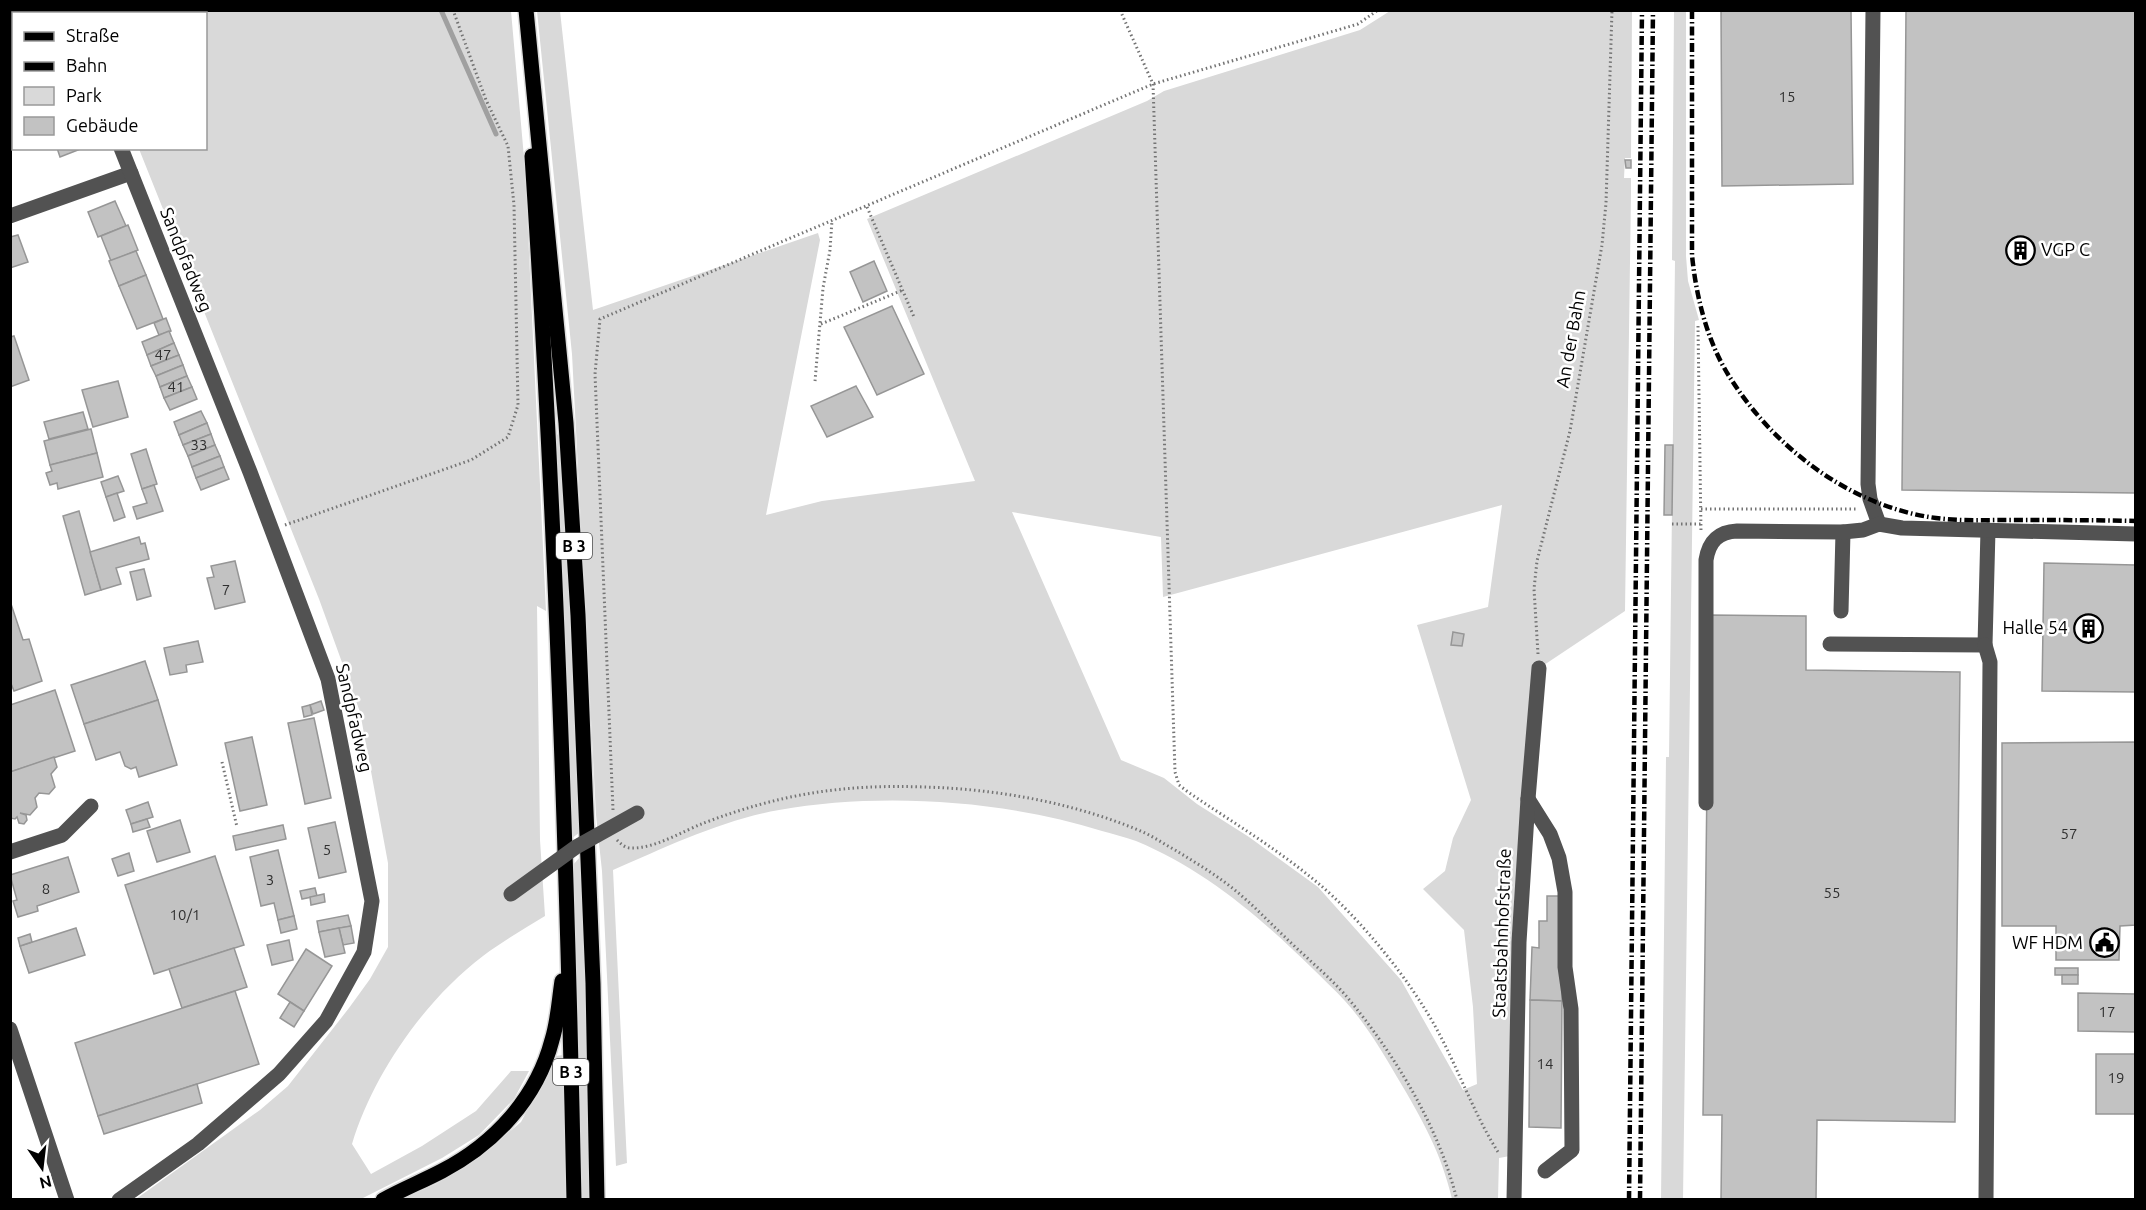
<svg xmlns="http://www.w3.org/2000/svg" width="2146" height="1210" font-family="Ubuntu,sans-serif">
<rect width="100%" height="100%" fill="#fff"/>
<!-- green -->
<g fill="#d9d9d9" fill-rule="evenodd">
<path d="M10 11H511L525 169 546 611 537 606 540 840 545 916C524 929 503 941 483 956 425 1000 373 1074 352 1144L371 1174 422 1146 476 1111 511 1071H529L514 1099 479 1135 442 1158 361 1199H136L260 1110 288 1086 349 1008 370 979 388 947V863L360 712 319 599 139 149 206 148V14H14L13 48 11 49Z"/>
<path d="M537 11H560L593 310 818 233 820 240 766 515 822 501 975 481 867 219 1147 101 1164 91 1360 30 1390 11H1632L1631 158H1625L1624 178H1631V192L1625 611 1544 665 1510 1156 1499 1158 1498 1199H1452C1441 1152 1422 1119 1397 1077 1382 1051 1365 1023 1345 1001 1334 989 1323 979 1312 968 1260 917 1204 869 1136 841 1125 837 1113 834 1102 831 1004 800 880 792 779 810 722 820 666 847 613 870L627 1163 616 1166 602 871 596 815 572 354ZM1502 505 1488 607 1417 625 1471 800 1453 838 1445 871 1423 889 1464 930 1473 1007 1477 1084 1463 1090 1401 980 1318 887 1249 837 1197 804 1164 778 1121 760 1012 512 1161 537 1163 597Z"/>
<polygon points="1686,11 1686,256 1688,281 1699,320 1695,321 1683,1199 1661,1200 1666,757 1669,757 1675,261 1672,260 1674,11"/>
<polygon points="563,434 580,832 571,839 553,435"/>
<polygon points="581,856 591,1199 582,1199 572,866"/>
<polygon points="564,1055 566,1199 399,1200 436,1184 490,1148 521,1122 555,1056"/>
</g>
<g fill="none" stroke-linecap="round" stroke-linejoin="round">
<!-- stream -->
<polyline stroke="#a0a0a0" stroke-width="5" points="441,10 496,134"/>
</g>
<!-- building -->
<g fill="#c2c2c2" stroke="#969696" stroke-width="1.5">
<polygon points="1721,10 1851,10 1853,184 1722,186"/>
<polygon points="1906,10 2136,10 2136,493 1902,490"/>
<polygon points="57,148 83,148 60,157"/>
<polygon points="1625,160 1631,160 1631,168 1626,168"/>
<polygon points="115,201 126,226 98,237 88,212"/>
<polygon points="128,225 138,250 111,261 101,236"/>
<polygon points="18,235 28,262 10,268 10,237"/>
<polygon points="136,251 146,275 119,286 109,261"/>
<polygon points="874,261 887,291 863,302 850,272"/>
<polygon points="146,275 163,319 137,329 119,286"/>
<polygon points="892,306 924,374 877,395 844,327"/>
<polygon points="166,318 171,331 159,335 154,323"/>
<polygon points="169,331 174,343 147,355 142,342"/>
<polygon points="14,336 29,380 10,387 10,337"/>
<polygon points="174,343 179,355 151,366 147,355"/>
<polygon points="179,355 183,365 156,376 151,366"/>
<polygon points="183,365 187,376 160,387 156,376"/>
<polygon points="187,376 192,387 164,398 160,387"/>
<polygon points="118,381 128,417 93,427 82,390"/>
<polygon points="856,386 873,417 827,437 811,406"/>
<polygon points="192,387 197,399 170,410 164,398"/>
<polygon points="201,411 207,423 179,435 174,422"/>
<polygon points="83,412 88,429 49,439 44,422"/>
<polygon points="207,423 211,434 183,445 179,435"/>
<polygon points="91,429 97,453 50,465 44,441"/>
<polygon points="211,434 215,445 188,456 183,445"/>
<polygon points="215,445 220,456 192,467 188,456"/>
<polygon points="1665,445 1673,445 1672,515 1664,515"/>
<polygon points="146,449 157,484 142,489 131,454"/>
<polygon points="97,453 103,477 58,489 57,483 50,485 46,473 52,471 50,465"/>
<polygon points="220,456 224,467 196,478 192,467"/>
<polygon points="224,467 229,479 201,490 196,478"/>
<polygon points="118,476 124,491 106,497 101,482"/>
<polygon points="154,485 163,511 137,519 133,507 147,503 142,489"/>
<polygon points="117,493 125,517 114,521 106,497"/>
<polygon points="79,511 101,590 85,595 63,516"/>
<polygon points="139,537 141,544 145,543 149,559 116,568 121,584 101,590 90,552"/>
<polygon points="235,561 245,602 215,609 207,578 214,577 211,566"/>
<polygon points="2044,563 2136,565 2136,692 2042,691"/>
<polygon points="144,569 151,596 137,600 130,572"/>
<polygon points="10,601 23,640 29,639 42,681 14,691 10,681"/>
<polygon points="1709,615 1806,616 1806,670 1960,672 1955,1122 1817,1120 1816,1200 1721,1200 1722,1115 1703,1115"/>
<polygon points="1453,632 1464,634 1462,646 1451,645"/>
<polygon points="198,641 203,662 186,665 187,672 170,675 164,648"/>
<polygon points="145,661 158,700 84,724 71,685"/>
<polygon points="55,690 75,751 10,772 10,705"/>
<polygon points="158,700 177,765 139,777 136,767 131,769 125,766 120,752 96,760 84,724"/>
<polygon points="321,701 324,710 313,714 310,705"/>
<polygon points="310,705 312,715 304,717 302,707"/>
<polygon points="314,718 331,798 305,804 288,723"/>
<polygon points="252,737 267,805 240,811 225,743"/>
<polygon points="2136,742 2136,925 2120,926 2119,960 2056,960 2056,926 2002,926 2002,743"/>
<polygon points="54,757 57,767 51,774 55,787 49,794 39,793 35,798 37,807 30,815 20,813 26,815 27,820 24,824 19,823 17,817 15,819 10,818 10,772"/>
<polygon points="148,802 153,817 131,824 126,810"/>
<polygon points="147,819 150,827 133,832 131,824"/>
<polygon points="180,820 190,852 157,862 147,831"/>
<polygon points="335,822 346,872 319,878 308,828"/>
<polygon points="283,825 286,839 236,850 233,836"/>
<polygon points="278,850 294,916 278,920 274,903 261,906 250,857"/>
<polygon points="129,853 134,871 118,876 112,859"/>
<polygon points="215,856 244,945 154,974 125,885"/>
<polygon points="68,857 79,892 37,906 38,911 18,917 13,901 17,900 10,875"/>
<polygon points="315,888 317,896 302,899 300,891"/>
<polygon points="324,894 325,902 311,905 310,897"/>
<polygon points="1547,896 1563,896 1562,1001 1530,1000 1532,947 1539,948 1539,921 1547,921"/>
<polygon points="348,915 351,926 319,932 317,921"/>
<polygon points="294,916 297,929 281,933 278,920"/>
<polygon points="351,926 354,943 343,945 339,928"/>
<polygon points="76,928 85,955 29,973 20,946"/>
<polygon points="339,928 345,953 325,957 319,932"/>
<polygon points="30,934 32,942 20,946 18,938"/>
<polygon points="289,940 293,960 272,965 267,945"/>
<polygon points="234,948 247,987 182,1008 169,969"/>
<polygon points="306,949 332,966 304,1011 278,994"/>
<rect x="2055" y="968" width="23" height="7"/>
<rect x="2062" y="975" width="16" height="9"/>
<polygon points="235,991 259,1064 98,1116 75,1043"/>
<polygon points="2078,993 2136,994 2136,1032 2078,1031"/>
<polygon points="1530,1000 1562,1001 1561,1128 1529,1127"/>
<polygon points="290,1002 304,1011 294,1027 280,1018"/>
<rect x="2096" y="1054" width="40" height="60"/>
<polygon points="197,1084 202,1103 104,1134 98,1116"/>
</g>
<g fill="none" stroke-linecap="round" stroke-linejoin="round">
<defs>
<g id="major">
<polyline points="526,10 566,423 578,615 593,983 597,1200"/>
<path d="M532 156C555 504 567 852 574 1200"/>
<path d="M383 1200C403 1189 423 1181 442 1171 494 1144 537 1098 552 1040 558 1021 559 1000 562 981"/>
</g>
</defs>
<!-- major casing -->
<use href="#major" stroke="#dbdbdb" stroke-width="18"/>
<!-- path -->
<g stroke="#747474" stroke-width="3" stroke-dasharray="1.5 3" stroke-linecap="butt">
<path d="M1120 10 1153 84 1175 772 1179 785 1188 792C1232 822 1279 850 1319 884 1356 915 1398 966 1423 1006 1453 1052 1469 1106 1498 1152"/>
<polyline points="867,207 914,317"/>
<polyline points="821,324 903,290"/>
<polyline points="1698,326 1701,532"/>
<polyline points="815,381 823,288 830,250 832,220"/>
<polyline points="1701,509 1856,509"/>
<polyline points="1672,524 1701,524"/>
<polyline points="285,525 471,460 508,437 518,405 514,205 508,146 486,100 453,10"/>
<polyline points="1538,654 1534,589 1537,561 1570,431 1602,245 1606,203 1612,10"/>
<polyline points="222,762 237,827"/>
<polyline points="613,810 595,374 600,319 1153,84 1358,24 1378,10"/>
<path d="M617 840C621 844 625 848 631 848 654 849 683 831 704 823 780 794 843 784 924 787 998 789 1075 803 1143 832 1154 837 1164 844 1175 850 1198 864 1223 879 1243 897 1258 910 1271 924 1285 937 1307 959 1333 979 1352 1003 1398 1060 1439 1128 1457 1200"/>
</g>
<!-- minor -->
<g stroke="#525252" stroke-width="15">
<polyline points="67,10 68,14"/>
<polyline points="1873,10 1868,484 1870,499 1879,524"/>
<polyline points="10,216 131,173"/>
<polyline points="1841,611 1843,532"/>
<polyline points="1830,644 1985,645 1988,530"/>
<polyline points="1985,645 1990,662 1986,1200"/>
<polyline points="1528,799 1550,834 1559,858 1565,892 1565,967 1571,1009 1572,1150 1545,1171"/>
<path d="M1706 803V560C1709 541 1718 532 1737 531L1843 532 1863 530 1879 524 1902 528 2136 534"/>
<polyline points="10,852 62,835 91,806"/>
<polyline points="10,1029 67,1200"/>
<polyline points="119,1200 198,1144 279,1074 326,1021 364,952 372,901 328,679 250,472 121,148"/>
<polyline points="1514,1200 1519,942 1528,799 1539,668"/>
</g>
<!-- major -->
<use href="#major" stroke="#000" stroke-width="15"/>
<!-- rail -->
<g stroke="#000" stroke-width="4.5" stroke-dasharray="9 3 1.5 3" stroke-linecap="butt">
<path d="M1692 10V255C1696 296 1707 341 1729 376 1775 450 1856 511 1945 519 1966 521 1987 520 2008 520 2051 520 2093 520 2136 521"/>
<polyline points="1629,1200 1642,10"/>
<polyline points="1640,1200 1653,10"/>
</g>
<!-- minor-bridge -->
<polyline stroke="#525252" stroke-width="15" points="511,894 576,847 637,813"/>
</g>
<!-- icons -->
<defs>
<symbol id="building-ring" viewBox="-11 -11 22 22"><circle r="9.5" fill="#fff" stroke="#000" stroke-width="1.5"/><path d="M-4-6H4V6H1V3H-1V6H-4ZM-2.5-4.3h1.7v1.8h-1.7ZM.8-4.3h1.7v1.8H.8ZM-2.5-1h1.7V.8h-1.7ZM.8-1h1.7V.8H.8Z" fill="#000"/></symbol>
<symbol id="civic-ring" viewBox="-11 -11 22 22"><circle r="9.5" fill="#fff" stroke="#000" stroke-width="1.5"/><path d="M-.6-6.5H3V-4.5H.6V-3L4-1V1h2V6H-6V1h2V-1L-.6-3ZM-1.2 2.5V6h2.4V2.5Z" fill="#000"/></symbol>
</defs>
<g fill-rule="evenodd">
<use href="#building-ring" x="2004" y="234" width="33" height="33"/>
<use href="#building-ring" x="2072" y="612" width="33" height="33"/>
<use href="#civic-ring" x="2088" y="926" width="33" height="33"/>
</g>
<g text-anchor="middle" stroke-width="5" stroke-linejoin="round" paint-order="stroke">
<!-- number labels -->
<g font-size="15" fill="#303030">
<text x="1787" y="102">15</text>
<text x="163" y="360">47</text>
<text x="176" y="392">41</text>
<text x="199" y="450">33</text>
<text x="226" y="595">7</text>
<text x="2069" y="839">57</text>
<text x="327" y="855">5</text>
<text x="270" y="885">3</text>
<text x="46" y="894">8</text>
<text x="1832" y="898">55</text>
<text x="185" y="920">10/1</text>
<text x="2107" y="1017">17</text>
<text x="1545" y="1069">14</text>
<text x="2116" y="1083">19</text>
</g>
<!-- shield labels -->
<g fill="#fff" stroke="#4c4c4c" stroke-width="1.5">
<rect x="556" y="533" width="36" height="26" rx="4.5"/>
<rect x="553" y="1059" width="36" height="26" rx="4.5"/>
</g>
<g font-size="16" font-weight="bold" fill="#000">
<text x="574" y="552">B 3</text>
<text x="571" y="1078">B 3</text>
</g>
<!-- poi labels -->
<g font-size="18" fill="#000" stroke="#fff" text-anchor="end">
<text x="2041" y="256" text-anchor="start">VGP C</text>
<text x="2068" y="634">Halle 54</text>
<text x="2083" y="949">WF HDM</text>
</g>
<!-- street labels -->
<g font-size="18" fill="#000" stroke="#fff">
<text transform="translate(186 260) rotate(68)" y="6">Sandpfadweg</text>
<text transform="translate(1571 339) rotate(-80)" y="6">An der Bahn</text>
<text transform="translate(354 718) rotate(77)" y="6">Sandpfadweg</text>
<text transform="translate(1502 933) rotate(-88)" y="6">Staatsbahnhofstraße</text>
</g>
</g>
<!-- border -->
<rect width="2146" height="1210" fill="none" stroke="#000000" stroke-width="24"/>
<!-- legend -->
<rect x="12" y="12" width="195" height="138" fill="#ffffff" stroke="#999999" stroke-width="1.5"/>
<rect x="24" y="32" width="30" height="9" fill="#000000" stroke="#999999" stroke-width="1.5"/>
<text x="66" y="42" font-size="18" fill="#000000">Straße</text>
<rect x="24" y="62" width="30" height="9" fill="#000000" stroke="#999999" stroke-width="1.5"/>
<text x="66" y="72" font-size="18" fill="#000000">Bahn</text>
<rect x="24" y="87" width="30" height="18" fill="#d9d9d9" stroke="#999999" stroke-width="1.5"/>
<text x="66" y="102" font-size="18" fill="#000000">Park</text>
<rect x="24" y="117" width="30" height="18" fill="#c2c2c2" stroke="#999999" stroke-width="1.5"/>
<text x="66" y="132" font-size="18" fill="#000000">Gebäude</text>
<!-- north arrow -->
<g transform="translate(42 1168) rotate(166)" stroke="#ffffff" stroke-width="4.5" paint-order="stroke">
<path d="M0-4.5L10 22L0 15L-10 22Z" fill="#000000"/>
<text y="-9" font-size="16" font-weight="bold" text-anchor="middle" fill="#000000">N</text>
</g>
</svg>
